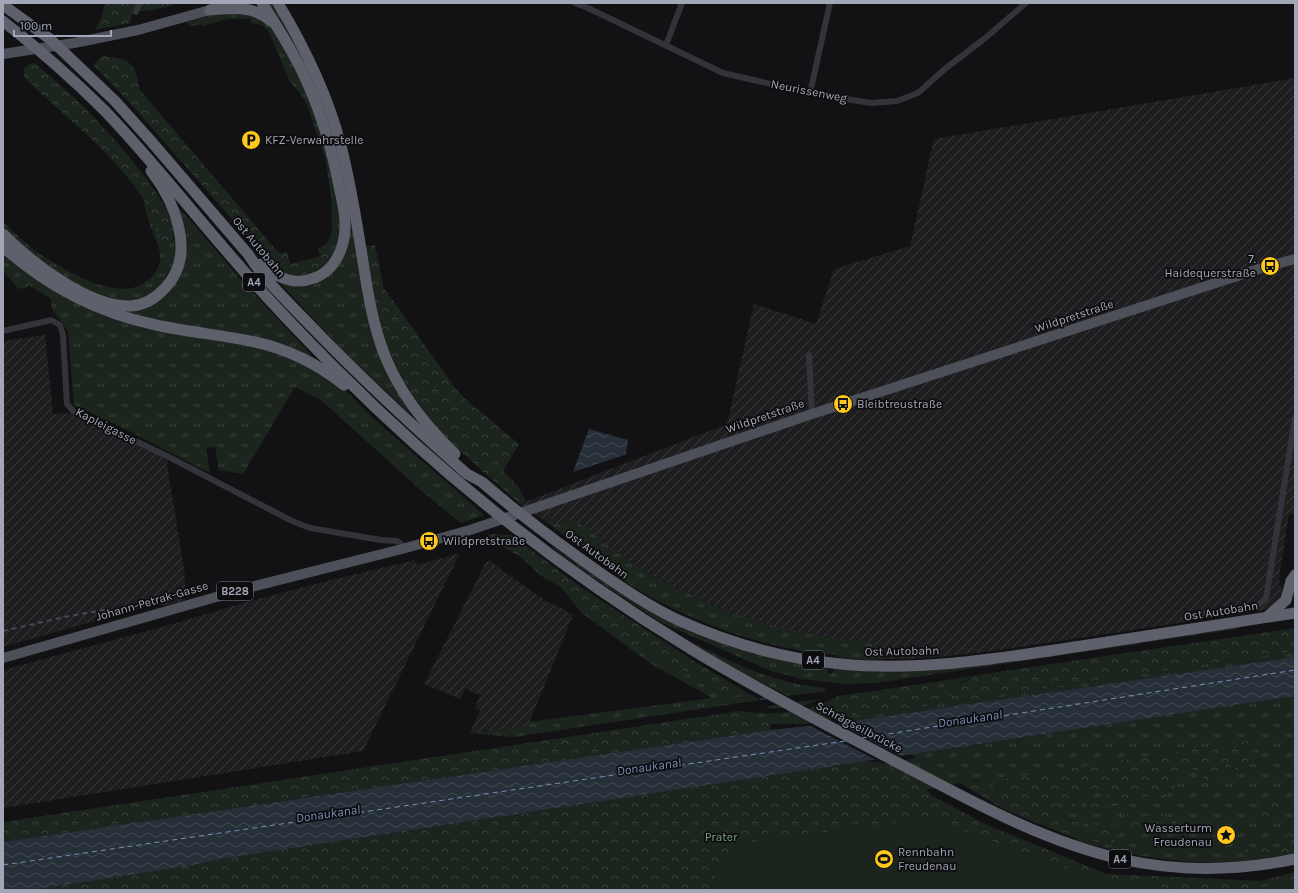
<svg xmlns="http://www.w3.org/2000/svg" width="1298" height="893" font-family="Karla,sans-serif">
<defs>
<pattern id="industrial-furrows" width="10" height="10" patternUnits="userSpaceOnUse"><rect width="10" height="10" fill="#1e1e21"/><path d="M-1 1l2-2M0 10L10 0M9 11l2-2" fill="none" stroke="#3c3c3f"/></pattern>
<pattern id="grass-tufts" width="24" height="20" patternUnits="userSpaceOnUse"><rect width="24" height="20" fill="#1c241e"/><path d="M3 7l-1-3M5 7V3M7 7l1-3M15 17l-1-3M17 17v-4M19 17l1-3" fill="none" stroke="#3a413c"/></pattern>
<pattern id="forest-crowns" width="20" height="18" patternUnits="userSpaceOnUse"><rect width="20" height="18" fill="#1c241e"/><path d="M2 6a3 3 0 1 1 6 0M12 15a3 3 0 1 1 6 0" fill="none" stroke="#3a413c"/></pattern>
<pattern id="water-waves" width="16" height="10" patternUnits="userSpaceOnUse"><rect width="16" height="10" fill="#272f39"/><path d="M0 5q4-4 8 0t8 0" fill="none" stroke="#434a53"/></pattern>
</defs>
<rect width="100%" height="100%" fill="#121214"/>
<!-- industrial -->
<g fill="url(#industrial-furrows)">
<polygon points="1295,78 1295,514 1289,514 1279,578 1283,595 1271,608 1260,611 1000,650 949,656 906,659 881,659 881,651 873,643 823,637 784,629 734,614 715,606 675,588 646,572 614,550 574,519 560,525 550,518 545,521 520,504 727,424 754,304 816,324 834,269 910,246 934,139"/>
<polygon points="45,335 53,414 71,413 114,432 168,460 167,464 184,569 186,595 184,596 185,600 167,605 151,605 3,647 3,341"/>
<polygon points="460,553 363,751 3,808 3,670 162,627 247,602 327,581 415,560 417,565"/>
<polygon points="491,561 503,571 546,601 563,609 573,615 528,726 505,730 470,733 480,710 475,708 480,695 465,689 460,699 424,684 486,562"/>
</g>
<!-- grass -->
<g fill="url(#grass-tufts)">
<polygon points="265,3 273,3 298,45 326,111 347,189 418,421 349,357 281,284 281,282 317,280 346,240 337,161"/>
<polygon points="224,12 254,14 272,25 293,60 317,117 339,203 341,232 332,231 331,195 325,158 307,105 301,94 288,80 288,77 268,30 262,25 250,23 251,19 227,19 203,26 201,24 190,27 187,22"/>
<path d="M169 196 245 284 318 362C310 361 301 355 293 352 284 348 274 345 264 342 221 333 177 329 135 317 86 304 41 278 3 244V239C32 267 70 296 110 306 162 318 193 271 182 224 179 214 174 205 169 196Z"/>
<path d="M143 199 154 220 160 237 172 242 175 238C175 245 176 253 175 259 173 272 163 285 153 292 108 325 36 257 3 230V222C15 233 27 245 40 254 64 270 118 303 145 282 153 277 159 269 160 260 161 247 154 237 150 225 147 217 145 208 143 199Z"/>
<polygon points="3,252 86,306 251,344 304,362 341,386 374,419 484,515 461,523 423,492 322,401 295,387 243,474 219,470 215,447 206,448 210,473 131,432 74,405 68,331 52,309 51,299 29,285 25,289 18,288 3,271"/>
<path d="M550 518 560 525 574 519 614 550 646 572 675 588 715 606 734 614 774 626 823 637 873 643 880 649 881 659 865 660 837 657V655C765 649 695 624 633 587 623 580 613 572 604 565 584 550 564 536 545 521Z"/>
<polygon points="552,546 602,581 640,605 827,668 829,675 833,672 834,668 852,670 1239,627 1238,629 1142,643 1141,642 1138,644 875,683 846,684 827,682 802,679 771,671 660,622 592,577 555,550"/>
<path d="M687 640C716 654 746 670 778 679 793 684 809 686 824 688L826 691 788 696 753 678 752 679Z"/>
<polygon points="637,644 729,698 746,692 760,700 514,737 470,733 505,730 527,726 529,722 712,698 653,665 632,650"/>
<polygon points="1295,651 1295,657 846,722 843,717 934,705 943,698 929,693 942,681 978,675 960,683 951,693 951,702"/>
<path d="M1295 696V853C1217 870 1153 862 1078 841L1077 839 1083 825 1053 814 1059 800 1075 804 1082 792 1094 788 1107 795 1105 800 1086 805 1129 794 1162 800 1190 769H1198L1224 762 1258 756 1001 779 1004 796 985 783 975 780 926 790 893 792 265 890H31L189 866 219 859 872 766 916 758 911 754Z"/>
<polygon points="820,699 806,705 772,709 766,707 756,708"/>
<path d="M828 701 836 718 807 724H771L767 721 752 726 740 711C770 716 800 713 828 701Z"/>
</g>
<!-- forest -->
<g fill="url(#forest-crowns)">
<path d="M105 3H173V5C160 9 147 12 133 11L130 23 95 30 102 16Z"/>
<path d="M102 56C132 59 134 62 140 90L277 251 281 253 287 252 290 264 320 256 318 248C327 246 329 240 332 231L341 232C339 238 338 247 335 253 324 270 302 281 283 273 279 271 276 268 273 266L130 103 93 65Z"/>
<path d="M35 63C52 78 69 92 85 108 104 128 188 215 172 242 169 242 166 242 163 240 157 237 153 215 148 207 118 155 66 119 24 77V68L30 64Z"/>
<polygon points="375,245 384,288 456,389 464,398 519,444 503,471 517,485 526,501 520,504 443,436 423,414 399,375 388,352 376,317 365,247"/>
<polygon points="488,534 511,535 582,588 697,663 746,692 729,698 638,644 632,650 582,613 561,587 541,576 521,557 488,538"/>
<path d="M1295 628V651L951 702C947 686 967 682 978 675Z"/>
<polygon points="942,681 929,693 944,698 934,705 836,718 828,701 838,696"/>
<polygon points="740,711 752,726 753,722 759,719 768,721 771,724 770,730 3,842 3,822"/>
<path d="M1254 740 1259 748 1258 756 1239 771 1224 762 1222 783 1204 779 1198 770 1191 769 1162 800 1129 794 1127 804 1089 809 1086 805 1089 798 1105 800 1107 795 1094 788 1082 792 1075 804V812H1066L1059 800 1053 814 1083 825 1077 839 1005 810 960 783C984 778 985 783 1004 796L1001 779Z"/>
<polygon points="865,761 882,763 922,784 931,795 985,824 1107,874 1261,881 1295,872 1295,890 31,890 189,866 219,859"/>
<polygon points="1277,798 1283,811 1265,822 1249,817 1247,810"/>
<polygon points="1134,808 1142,817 1161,809 1165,817 1177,819 1173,830 1163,840 1151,827 1136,832 1130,825 1115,838 1113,846 1091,840 1087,829 1093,823 1107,821 1114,826 1125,820 1129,809"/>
<polygon points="1288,834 1295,840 1295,852 1265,857 1243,855 1244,850 1284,846"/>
</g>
<!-- garden -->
<g fill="#1c241e">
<polygon points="928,818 1080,873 1180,890 708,890 733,845"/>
<polygon points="1295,881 1295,890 1180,890 1259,888"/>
</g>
<!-- water -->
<g fill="url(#water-waves)">
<polygon points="589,429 628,440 626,454 624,455 573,472"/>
<polygon points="1295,657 1295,696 219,859 189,866 31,890 3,890 3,842 770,730 846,722"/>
</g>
<!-- pier -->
<polygon fill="#121214" points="834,721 904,758 878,761 807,724"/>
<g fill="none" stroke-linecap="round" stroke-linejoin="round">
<!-- stream -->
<polyline stroke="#272f39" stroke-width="2" points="761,699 768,698"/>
<!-- ferry -->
<g stroke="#7591b5" stroke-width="1" stroke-dasharray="5 4" stroke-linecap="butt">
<polyline points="862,738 1295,670"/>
<polyline points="3,865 845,741"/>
</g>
<!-- street -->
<g stroke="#333339" stroke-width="6">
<polyline points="575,3 588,8 723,73 810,93 871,103 897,101 918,93 946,68 984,39 1026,3"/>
<polyline points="136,12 139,3"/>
<polyline points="666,45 682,3"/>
<polyline points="810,93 830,3"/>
<polyline points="3,331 51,320 60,325 63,335 67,404 74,412 169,457 292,521 310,528 381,540 397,541 401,544 402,549"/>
<polyline points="809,355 812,414"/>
<polyline points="1190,616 1257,606 1266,598 1295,418"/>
</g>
<!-- primary -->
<g stroke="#4e5059" stroke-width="10">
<polyline points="3,54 74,43 138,30 210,10 224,3"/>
<polyline points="3,658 251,587 402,549 470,530 812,414 1265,267 1295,259"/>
</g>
<!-- highway -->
<g stroke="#5e616b" stroke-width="11">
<path d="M278 3C305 48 328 95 341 146 351 184 357 223 363 262 368 294 373 326 385 356 400 394 426 426 455 454"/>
<path d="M3 5 50 39 115 101 150 140 248 254C265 281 292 306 314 329 363 380 414 427 467 474L482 482C519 514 559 544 599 572 624 589 650 607 678 620 729 643 784 659 841 664 923 672 1007 657 1088 645 1157 634 1226 624 1295 613"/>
<path d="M210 10C233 8 252 5 271 21"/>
<path d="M3 21C39 49 73 79 105 111 151 159 192 212 236 262 269 301 304 337 340 373 445 478 564 572 691 649 755 688 821 722 887 757 962 796 1038 840 1121 859 1178 872 1237 871 1295 859"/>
<path d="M3 234C31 262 89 308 131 306 144 305 156 298 165 288 197 255 175 202 151 171"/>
<path d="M3 247C47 286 98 313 156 325 188 332 222 335 255 342 287 349 319 365 344 385"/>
<path d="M261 264C275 277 294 286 314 278 329 273 339 259 343 243 348 225 343 204 339 186 331 144 318 103 299 65 288 44 275 23 262 3"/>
<polyline points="1267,617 1286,600 1291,581 1295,575"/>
</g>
<!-- rail -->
<polyline stroke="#484950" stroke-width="2" stroke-dasharray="5 4" stroke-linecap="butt" points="3,631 69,616 110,609"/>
</g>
<!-- icons -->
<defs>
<symbol id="parking-disc" viewBox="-11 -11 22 22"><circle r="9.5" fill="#ffc81f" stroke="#0d0d0f"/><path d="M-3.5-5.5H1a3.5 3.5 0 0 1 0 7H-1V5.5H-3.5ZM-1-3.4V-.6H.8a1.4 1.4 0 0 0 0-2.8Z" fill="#111"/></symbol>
<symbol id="bus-disc" viewBox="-11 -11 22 22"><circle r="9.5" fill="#ffc81f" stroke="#0d0d0f"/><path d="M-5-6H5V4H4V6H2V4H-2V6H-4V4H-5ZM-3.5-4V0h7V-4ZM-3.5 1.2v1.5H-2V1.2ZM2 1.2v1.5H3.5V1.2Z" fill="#111"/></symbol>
<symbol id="sight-disc" viewBox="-11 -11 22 22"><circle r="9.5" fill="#ffc81f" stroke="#0d0d0f"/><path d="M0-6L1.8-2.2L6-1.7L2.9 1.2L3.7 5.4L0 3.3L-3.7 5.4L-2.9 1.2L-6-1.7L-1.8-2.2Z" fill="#111"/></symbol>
<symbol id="stadium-disc" viewBox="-11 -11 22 22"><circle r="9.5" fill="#ffc81f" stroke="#0d0d0f"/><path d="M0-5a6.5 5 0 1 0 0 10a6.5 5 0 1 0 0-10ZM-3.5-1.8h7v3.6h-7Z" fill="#111"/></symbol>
</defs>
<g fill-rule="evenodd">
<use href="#parking-disc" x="240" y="129" width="22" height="22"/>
<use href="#bus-disc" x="1259" y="255" width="22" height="22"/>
<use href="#bus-disc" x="832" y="393" width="22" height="22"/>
<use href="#bus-disc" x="418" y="530" width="22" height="22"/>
<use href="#sight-disc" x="1215" y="824" width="22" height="22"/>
<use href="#stadium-disc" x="873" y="848" width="22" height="22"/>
</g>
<g text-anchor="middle" stroke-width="3.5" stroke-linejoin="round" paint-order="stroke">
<!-- shield labels -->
<g fill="#0d0d0f" stroke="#757884" stroke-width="1">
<rect x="243" y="273" width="22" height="18" rx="3"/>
<rect x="217" y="582" width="36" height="18" rx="3"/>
<rect x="802" y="651" width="22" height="18" rx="3"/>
<rect x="1109" y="850" width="22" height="18" rx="3"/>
</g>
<g font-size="11" font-weight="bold" fill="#a2a6b6">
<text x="254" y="286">A4</text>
<text x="235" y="595">B228</text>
<text x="813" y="664">A4</text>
<text x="1120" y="863">A4</text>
</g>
<!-- street labels -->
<g font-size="12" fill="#a2a6b6" stroke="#0d0d0f">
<text transform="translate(809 91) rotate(11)" y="4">Neurissenweg</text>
<text transform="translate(259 247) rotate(50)" y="4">Ost Autobahn</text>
<text transform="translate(1074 316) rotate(-18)" y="4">Wildpretstraße</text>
<text transform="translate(765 416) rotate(-19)" y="4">Wildpretstraße</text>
<text transform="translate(106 426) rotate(27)" y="4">Kapleigasse</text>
<text transform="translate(597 554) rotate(36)" y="4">Ost Autobahn</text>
<text transform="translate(152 601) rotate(-16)" y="4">Johann-Petrak-Gasse</text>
<text transform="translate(1221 611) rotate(-9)" y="4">Ost Autobahn</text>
<text transform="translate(902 651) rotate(-1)" y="4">Ost Autobahn</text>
<text transform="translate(859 727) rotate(28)" y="4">Schrägseilbrücke</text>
</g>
<!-- poi labels -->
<g font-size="12" fill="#a2a6b6" stroke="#0d0d0f" text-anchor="start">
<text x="265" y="144">KFZ-Verwahrstelle</text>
<text x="1256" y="263" text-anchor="end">7.<tspan x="1256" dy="14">Haidequerstraße</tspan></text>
<text x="857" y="408">Bleibtreustraße</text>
<text x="443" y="545">Wildpretstraße</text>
<text x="1212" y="832" text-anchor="end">Wasserturm<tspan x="1212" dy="14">Freudenau</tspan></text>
<text x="898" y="856">Rennbahn<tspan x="898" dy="14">Freudenau</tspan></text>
</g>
<!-- park labels -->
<g font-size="12" fill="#77a37e" stroke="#0d0d0f">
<text x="721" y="841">Prater</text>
</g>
<!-- water labels -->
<g font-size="13" font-style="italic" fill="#7591b5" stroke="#0d0d0f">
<text transform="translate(970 718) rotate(-8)" y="5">Donaukanal</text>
<text transform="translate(649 766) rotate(-8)" y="5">Donaukanal</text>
<text transform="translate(328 813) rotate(-8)" y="5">Donaukanal</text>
</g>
</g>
<!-- border -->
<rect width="1298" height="893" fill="none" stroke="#a2a6b6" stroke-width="8"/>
<!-- scale -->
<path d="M14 30v6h97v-6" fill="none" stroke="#a2a6b6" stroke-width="2"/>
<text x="20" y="30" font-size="12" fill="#a2a6b6" stroke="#0d0d0f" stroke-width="3" paint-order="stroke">100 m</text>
</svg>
